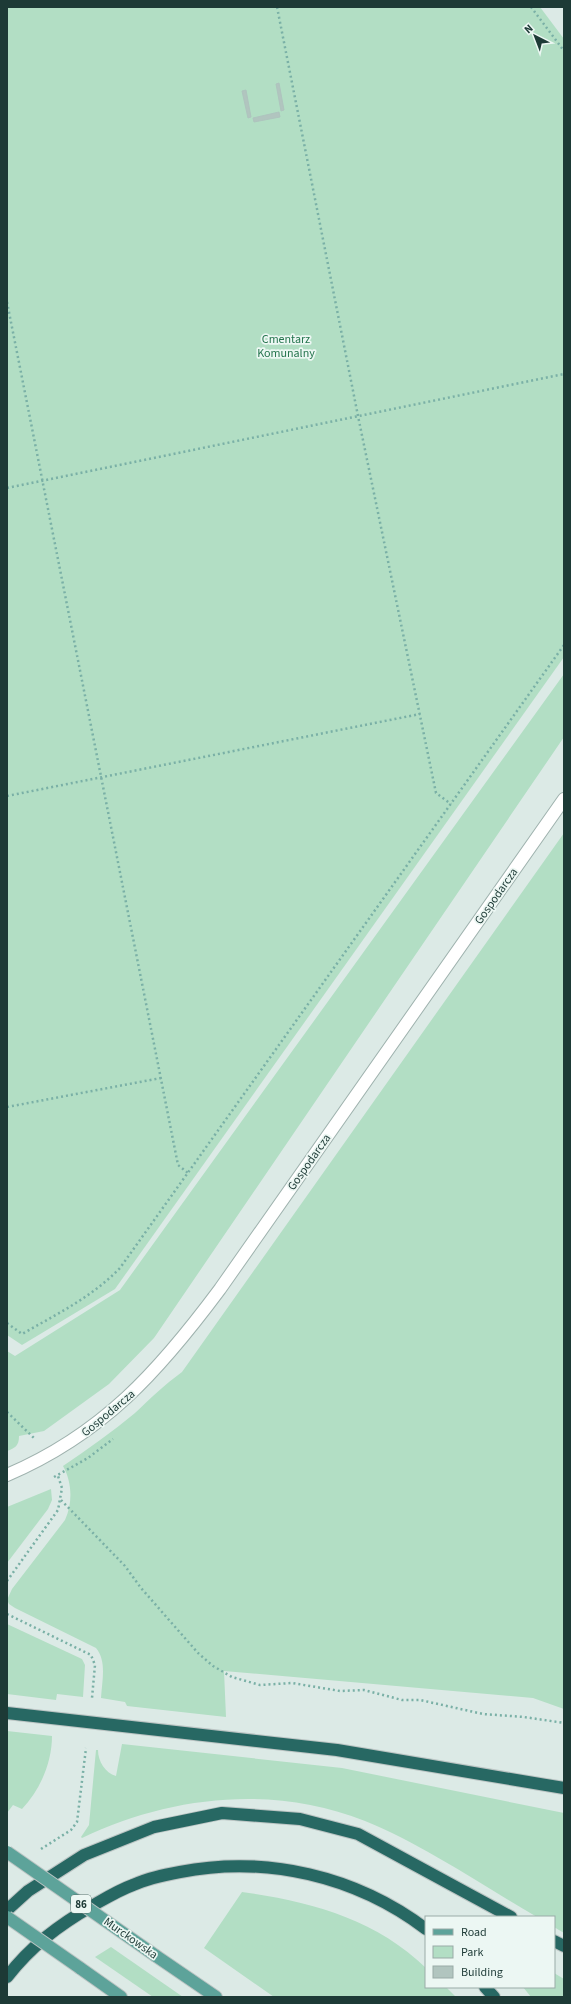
<svg xmlns="http://www.w3.org/2000/svg" width="571" height="2004" font-family="'Source Sans 3',sans-serif">
<rect width="100%" height="100%" fill="#dceae6"/>
<!-- green -->
<g fill="#b2dec4">
<polygon points="7,7 540,7 564,39 564,657 115,1289 22,1345 7,1335"/>
<path d="M564 674V737L154 1338 109 1384 44 1431 19 1436C19 1446 15 1448 7 1451V1351L15 1356 120 1290Z"/>
<path d="M564 833V1709L533 1698 224 1671 226 1717 127 1706 125 1702 101 1698C102 1681 107 1661 96 1648L15 1608 9 1604 7 1600 12 1589 65 1520C73 1503 72 1482 63 1466 88 1449 112 1432 135 1413 151 1398 164 1385 182 1372Z"/>
<polygon points="51,1489 52,1500 48,1509 7,1563 7,1507"/>
<polygon points="7,1624 82,1659 85,1665 83,1697 57,1694 56,1700 7,1694"/>
<path d="M7 1731 52 1736C52 1763 40 1790 22 1809L13 1805 7 1813Z"/>
<path d="M122 1744 342 1768 564 1813V1933L554 1927V1917H537C482 1885 422 1844 365 1821 273 1784 169 1796 82 1838L81 1837 89 1825 96 1750H98C98 1761 105 1773 116 1776Z"/>
<path d="M242 1892C309 1901 376 1919 426 1968V1987H446L456 1997H274L204 1948Z"/>
<polygon points="111,1947 183,1997 153,1997 95,1957"/>
<polygon points="554,1973 564,1979 564,1997 531,1997 523,1987 554,1987"/>
</g>
<!-- building -->
<g fill="#b1c5bf" stroke="#aec4be">
<polygon points="279,83 284,110 281,111 276,84"/>
<polygon points="246,90 251,117 248,118 242,91"/>
<polygon points="279,112 280,117 254,122 253,118"/>
</g>
<g fill="none" stroke-linecap="round" stroke-linejoin="round">
<defs>
<path id="minor" d="M7 1475C103 1434 159 1371 220 1289L564 799"/>
<g id="major">
<polyline points="156,1956 216,1997"/>
<polyline points="80,1968 121,1997"/>
</g>
<g id="highway">
<polyline points="7,1713 337,1750 564,1788"/>
<polyline points="7,1910 28,1891 84,1855 154,1827 222,1813 300,1819 358,1834 511,1917"/>
<polyline points="554,1941 564,1946"/>
<path d="M7 1977C31 1946 59 1925 92 1906 106 1898 119 1890 133 1885 148 1878 164 1875 180 1872 266 1855 356 1876 426 1929"/>
<polyline points="485,1987 494,1997"/>
</g>
</defs>
<!-- minor casing -->
<use href="#minor" stroke="#9fb2ae" stroke-width="14"/>
<!-- major casing -->
<use href="#major" stroke="#bbc4c3" stroke-width="14"/>
<!-- highway casing -->
<use href="#highway" stroke="#bbc4c3" stroke-width="14"/>
<!-- path -->
<g stroke="#7ab0a6" stroke-width="2.5" stroke-dasharray="2 3" stroke-linecap="butt">
<polyline points="277,7 358,416 436,793 451,804"/>
<polyline points="531,7 564,51"/>
<polyline points="7,302 178,1165 188,1173"/>
<polyline points="7,488 564,374"/>
<polyline points="7,796 420,714"/>
<polyline points="7,1107 161,1078"/>
<path d="M7 1323 22 1334C57 1314 92 1297 120 1268L564 645"/>
<polyline points="7,1412 34,1438"/>
<polyline points="54,1477 88,1458 113,1439"/>
<polyline points="61,1500 125,1566 141,1588 198,1653 213,1666 232,1677 260,1685 292,1683 340,1691 364,1690 402,1700 420,1700 483,1714 524,1717 564,1723"/>
<polyline points="7,1581 58,1510 62,1488 58,1476"/>
<polyline points="7,1614 91,1655 95,1665 92,1698"/>
<polyline points="41,1849 71,1830 77,1822 86,1748"/>
</g>
<!-- minor -->
<use href="#minor" stroke="#fff" stroke-width="12"/>
<!-- major -->
<use href="#major" stroke="#5da39a" stroke-width="12"/>
<!-- highway -->
<use href="#highway" stroke="#276863" stroke-width="12"/>
<defs>
<g id="major-bridge">
<polyline points="7,1852 156,1956"/>
<polyline points="7,1917 80,1968"/>
</g>
</defs>
<!-- major-bridge casing -->
<use href="#major-bridge" stroke="#bbc4c3" stroke-width="14" stroke-linecap="butt"/>
<!-- major-bridge -->
<use href="#major-bridge" stroke="#5da39a" stroke-width="12"/>
</g>
<g text-anchor="middle" stroke-width="3.5" stroke-linejoin="round" paint-order="stroke">
<!-- shield labels -->
<rect fill="#ecf7f3" stroke="#5b736f" stroke-width="1" x="71" y="1895" width="20" height="18" rx="3"/>
<g font-size="11" font-weight="bold" fill="#1d3a36">
<text x="81" y="1908">86</text>
</g>
<!-- park labels -->
<g font-size="12" fill="#24744d" stroke="#ecf7f3">
<text x="286" y="343">Cmentarz<tspan x="286" dy="14">Komunalny</tspan></text>
</g>
<!-- street labels -->
<g font-size="12" fill="#1d3a36" stroke="#ecf7f3">
<text transform="translate(496 896) rotate(-55)" y="4">Gospodarcza</text>
<text transform="translate(309 1162) rotate(-55)" y="4">Gospodarcza</text>
<text transform="translate(108 1413) rotate(-40)" y="4">Gospodarcza</text>
<text transform="translate(131 1938) rotate(35)" y="4">Murckowska</text>
</g>
</g>
<!-- border -->
<rect width="571" height="2004" fill="none" stroke="#1d3a36" stroke-width="16"/>
<!-- legend -->
<rect x="425" y="1916" width="130" height="72" fill="#ecf7f3" stroke="#99aba7"/>
<rect x="433" y="1929" width="20" height="6" fill="#5da39a" stroke="#99aba7"/>
<text x="461" y="1936" font-size="12" fill="#1d3a36">Road</text>
<rect x="433" y="1946" width="20" height="12" fill="#b2dec4" stroke="#99aba7"/>
<text x="461" y="1956" font-size="12" fill="#1d3a36">Park</text>
<rect x="433" y="1966" width="20" height="12" fill="#b1c5bf" stroke="#99aba7"/>
<text x="461" y="1976" font-size="12" fill="#1d3a36">Building</text>
<!-- north arrow -->
<g transform="translate(535 36) rotate(318)" stroke="#ecf7f3" stroke-width="3" paint-order="stroke">
<path d="M0-3L7 15L0 10L-7 15Z" fill="#1d3a36"/>
<text y="-6" font-size="11" font-weight="bold" text-anchor="middle" fill="#1d3a36">N</text>
</g>
</svg>
